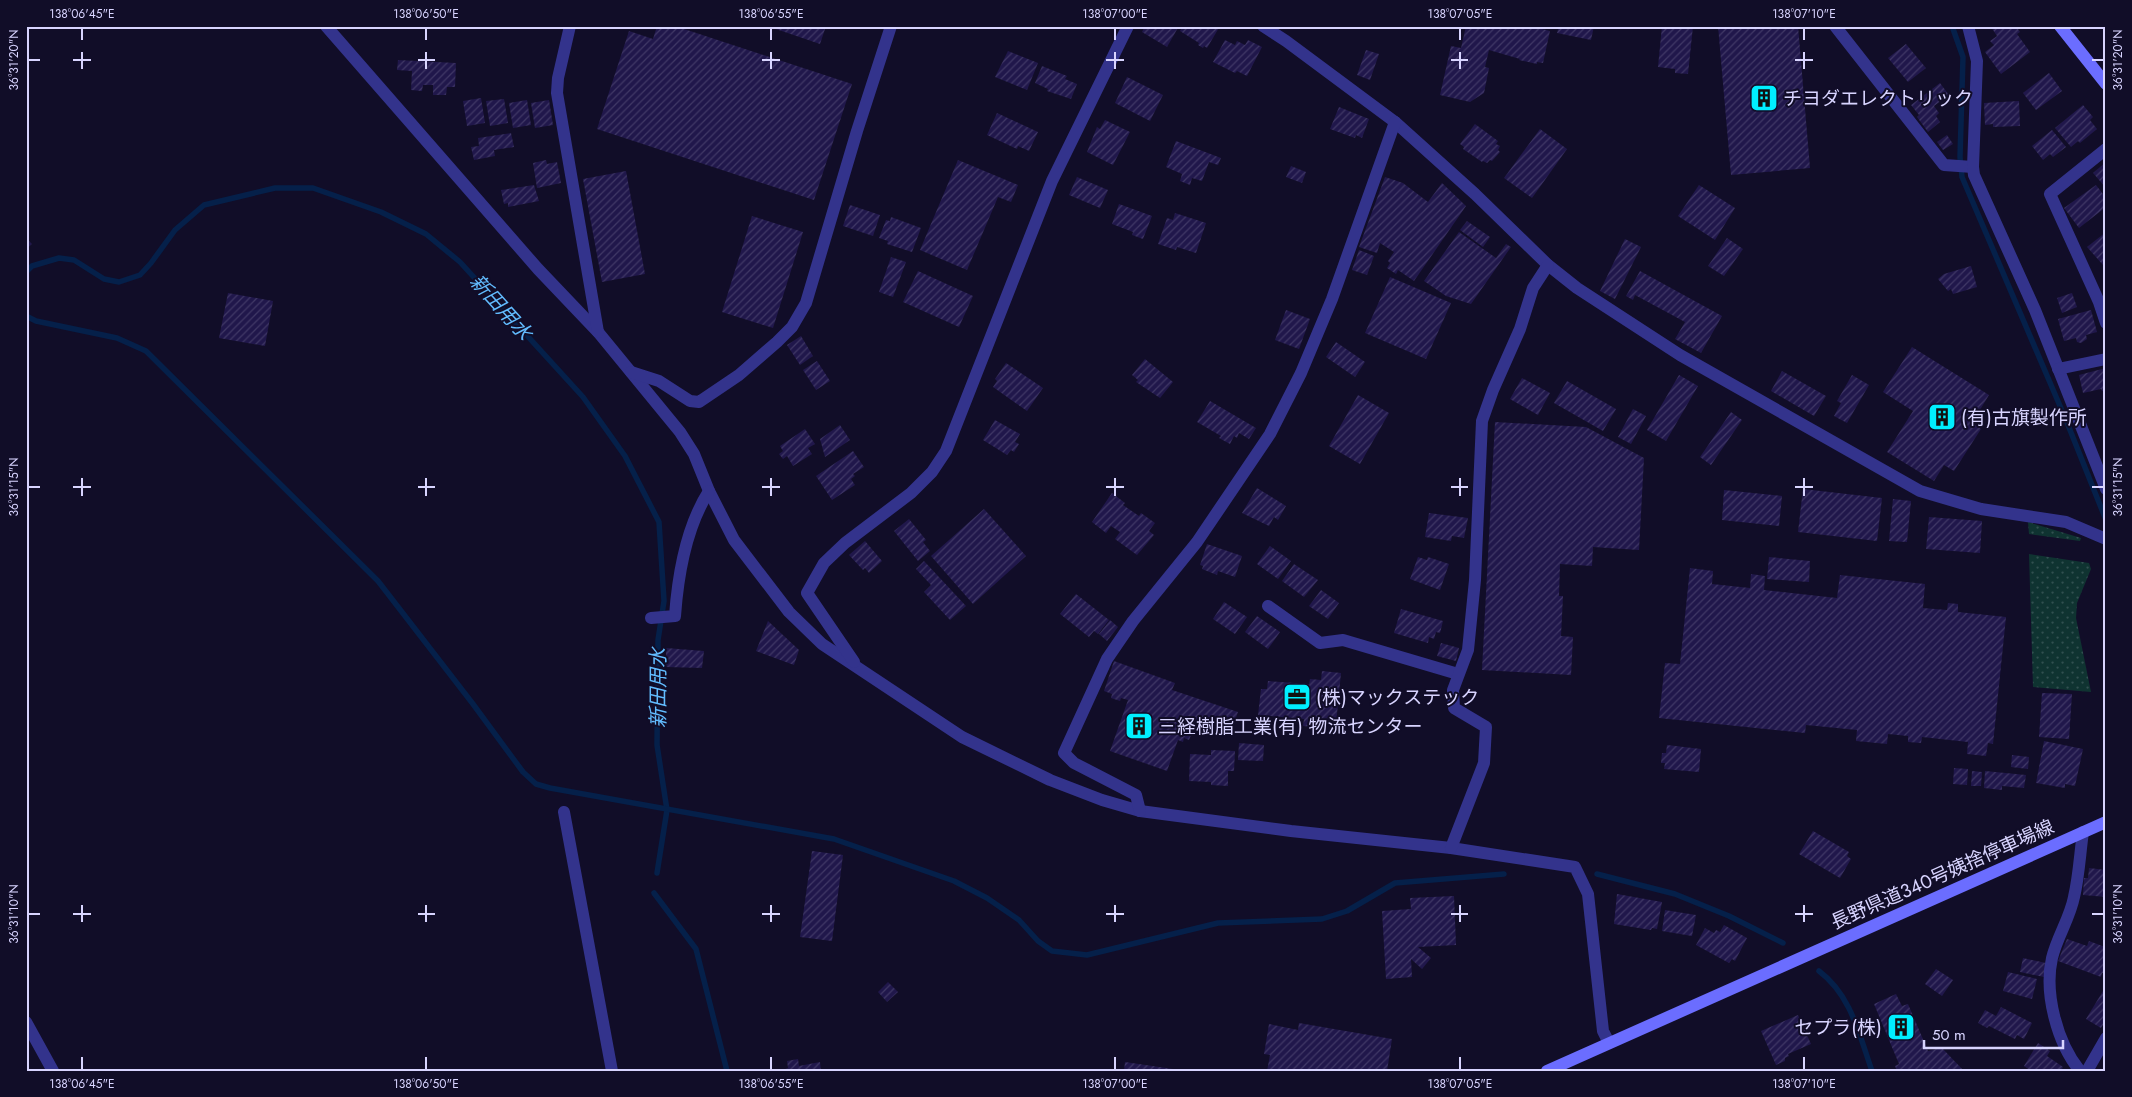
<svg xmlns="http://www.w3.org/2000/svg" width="2132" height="1097" font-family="Jost,'Noto Sans JP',sans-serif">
<defs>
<pattern id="grass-dots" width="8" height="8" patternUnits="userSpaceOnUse" patternTransform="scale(1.25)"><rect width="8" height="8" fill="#0f3331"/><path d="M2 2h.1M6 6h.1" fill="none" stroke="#315050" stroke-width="1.8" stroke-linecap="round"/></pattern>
<pattern id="building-hatch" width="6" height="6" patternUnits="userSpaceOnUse" patternTransform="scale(1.25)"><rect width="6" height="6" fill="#20174b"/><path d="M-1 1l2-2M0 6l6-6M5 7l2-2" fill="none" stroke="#403866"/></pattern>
</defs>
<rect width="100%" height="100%" fill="#110d28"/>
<!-- grass -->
<g fill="url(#grass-dots)">
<polygon points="2028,522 2081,538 2080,541 2029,534"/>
<polygon points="2029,554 2089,563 2091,569 2077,603 2076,618 2091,692 2033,687"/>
</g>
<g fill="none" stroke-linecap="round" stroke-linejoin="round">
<!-- stream -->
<g stroke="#05204a" stroke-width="5.5">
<polyline points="1952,26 1963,57 1960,157 1962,177 2066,420 2106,520"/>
<polyline points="26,272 32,266 59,258 74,260 104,279 119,282 140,275 151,263 175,230 204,205 275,188 313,188 381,212 426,234 460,262 583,397 625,456 659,522 664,601 658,640 657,745 667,810 657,873"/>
<polyline points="26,316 36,321 117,338 146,351 378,581 473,704 523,772 536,784 550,788 834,839 954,881 987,898 1019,920 1038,941 1052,951 1087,955 1218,923 1322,919 1347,911 1395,883 1504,874"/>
<polyline points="1597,874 1675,894 1729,916 1783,943"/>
<polyline points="654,893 696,949 727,1071"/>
<path d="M1819 971C1851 995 1859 1034 1872 1071"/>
</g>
</g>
<!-- building -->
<g fill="url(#building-hatch)">
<polygon points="657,26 675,26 852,84 814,200 597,129 629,31 653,39"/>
<polygon points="767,26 826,26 820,44"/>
<polygon points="1145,26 1179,26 1167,47 1142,32"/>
<polygon points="1183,26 1220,26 1207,48 1204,46 1203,48 1198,45 1199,43 1180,31"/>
<polygon points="1466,26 1543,26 1542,29 1550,31 1543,63 1537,62 1537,64 1519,60 1520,59 1489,50 1485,67 1489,68 1484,93 1470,102 1440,95 1451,46 1461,48"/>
<polygon points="1559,26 1594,26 1591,40 1557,33"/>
<polygon points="1662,26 1693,26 1688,74 1675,73 1675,69 1658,67"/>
<polygon points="1718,26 1798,26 1810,168 1731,175"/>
<polygon points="1993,26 2016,26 2020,32 2017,34 2030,52 2001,74 1985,52 1994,45 1990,41 1997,36 1991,27"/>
<polygon points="1225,40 1235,45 1237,41 1245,45 1248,40 1262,47 1247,76 1237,71 1235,73 1213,62"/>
<polygon points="1906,44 1926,68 1908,82 1888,58"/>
<polygon points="1366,50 1379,54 1370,80 1357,75"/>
<polygon points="1008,51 1038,63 1027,90 995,77"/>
<polygon points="398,60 456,63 455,87 447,87 446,95 433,95 433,85 423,85 422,91 411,90 412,71 397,70"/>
<polygon points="1042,66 1067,76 1065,79 1077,84 1071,99 1047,91 1048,89 1035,83"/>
<polygon points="2049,73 2062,91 2036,110 2023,93"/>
<polygon points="1127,77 1163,95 1150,121 1115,103"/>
<polygon points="1940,83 1949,95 1934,106 1939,113 1936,116 1940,122 1928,132 1917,117 1919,115 1911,105"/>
<polygon points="481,98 485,123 467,126 463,101"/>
<polygon points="504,99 508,123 490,126 486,101"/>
<polygon points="527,100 531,125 513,128 509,103"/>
<polygon points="549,100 553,125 535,128 531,103"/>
<polygon points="2019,101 2020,126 1993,127 1993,124 1985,125 1984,103"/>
<polygon points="2083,105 2093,117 2090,120 2097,129 2080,143 2078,141 2071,147 2055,128"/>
<polygon points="1339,107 1369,119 1362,138 1356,135 1355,138 1330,129"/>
<polygon points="997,113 1038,132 1029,151 1018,146 1017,149 987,135"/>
<polygon points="1105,120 1130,132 1113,165 1087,152 1097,127 1100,129"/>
<polygon points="1475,124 1498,141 1496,144 1500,146 1498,150 1500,152 1492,161 1490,160 1487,163 1483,161 1482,162 1463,149 1464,147 1460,144"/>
<polygon points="1540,129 1567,149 1532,198 1504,178"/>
<polygon points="2052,130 2066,147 2053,157 2050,154 2043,160 2032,146"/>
<polygon points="511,133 514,147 494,150 495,156 474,160 471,147 479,146 478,138"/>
<polygon points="1947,135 1953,144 1943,150 1937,142"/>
<polygon points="1176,141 1221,158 1218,165 1209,162 1202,181 1192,178 1190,185 1180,181 1182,174 1166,167"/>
<polygon points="546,160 547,164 557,162 561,183 537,188 533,163"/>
<polygon points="958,160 1018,185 1011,202 998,197 967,270 920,250"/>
<polygon points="2106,162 2106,188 2093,173"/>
<polygon points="1291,166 1306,172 1302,183 1286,177"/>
<polygon points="626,171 645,274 602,282 583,179"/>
<polygon points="1077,177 1108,190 1100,208 1069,195"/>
<polygon points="1385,177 1403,183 1428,202 1442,183 1466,206 1414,281 1398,270 1396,274 1387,268 1390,263 1388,261 1394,252 1380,243 1377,253 1359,247"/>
<polygon points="534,185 539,201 508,207 508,203 504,204 501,190"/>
<polygon points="1699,185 1735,208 1715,240 1678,216"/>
<polygon points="2096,185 2106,198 2106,207 2079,228 2064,208"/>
<polygon points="1119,204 1152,216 1143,239 1132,235 1133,232 1112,224"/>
<polygon points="850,205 880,215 873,236 843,226"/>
<polygon points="1175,213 1206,223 1196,253 1177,247 1176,250 1158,244 1167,218 1173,220"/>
<polygon points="752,216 803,232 773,328 722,312"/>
<polygon points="891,217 921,228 912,252 887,244 888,241 879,238 886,220 890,221"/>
<polygon points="1467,221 1490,237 1483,247 1460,230"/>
<polygon points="1459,232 1496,258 1506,244 1511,247 1471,304 1446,296 1424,281"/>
<polygon points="2106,232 2106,263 2103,265 2087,247"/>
<polygon points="26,238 32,244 26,249"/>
<polygon points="1727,238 1743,249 1724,276 1708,266"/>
<polygon points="1625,239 1641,247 1615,299 1600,291"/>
<polygon points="1359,250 1374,256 1367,275 1352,270"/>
<polygon points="891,257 906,262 893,297 879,292"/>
<polygon points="1971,266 1977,287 1953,294 1951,289 1948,291 1938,279 1944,274"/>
<polygon points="918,271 973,296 959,327 903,302"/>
<polygon points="1640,271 1722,316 1701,353 1675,339 1685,322 1635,295 1633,300 1626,296"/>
<polygon points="1390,277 1451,303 1426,359 1365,333"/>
<polygon points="228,293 273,301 265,346 219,338"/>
<polygon points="2072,293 2077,307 2062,313 2057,298"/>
<polygon points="1286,310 1310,319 1299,349 1275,340"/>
<polygon points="2091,310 2097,332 2086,335 2087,339 2081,343 2077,342 2076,338 2064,341 2058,319"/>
<polygon points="801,336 813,356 800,365 787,345"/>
<polygon points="1336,342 1365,362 1355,377 1326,357"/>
<polygon points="1912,347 1989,395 1972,423 1981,429 1954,471 1944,465 1934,481 1887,452 1913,411 1883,392"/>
<polygon points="1145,359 1173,382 1160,398 1136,382 1138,380 1132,375"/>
<polygon points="817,361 830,381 816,390 803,370"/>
<polygon points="1006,363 1043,388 1027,411 993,387 997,381 995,379"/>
<polygon points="2106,368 2106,390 2102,391 2101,389 2083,393 2079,375"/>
<polygon points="1782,371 1826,396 1814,416 1771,391"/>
<polygon points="1679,375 1698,386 1666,441 1647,430"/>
<polygon points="1852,375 1869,385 1847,423 1834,416 1841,403 1837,401"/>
<polygon points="1522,378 1550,393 1538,415 1510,399"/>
<polygon points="1567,381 1616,409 1603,431 1554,403"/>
<polygon points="1358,395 1389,413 1360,464 1329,446"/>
<polygon points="1210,401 1256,428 1249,439 1239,433 1237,438 1234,436 1230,444 1219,438 1221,436 1197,422"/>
<polygon points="1633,409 1646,416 1631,444 1618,437"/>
<polygon points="1731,412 1742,420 1711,465 1700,457"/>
<polygon points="995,420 1020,434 1015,442 1019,444 1014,452 1011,450 1007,455 983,440"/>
<polygon points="1495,422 1586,427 1644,458 1639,550 1593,547 1592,566 1560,564 1559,596 1563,596 1561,636 1573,637 1571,675 1482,670"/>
<polygon points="840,425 850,440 825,457 820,439"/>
<polygon points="805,429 815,444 808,448 812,454 793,466 787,456 783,459 779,454 783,451 780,446"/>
<polygon points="853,451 864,467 853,474 855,476 851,479 855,485 832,500 816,476"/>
<polygon points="1257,488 1286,506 1278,520 1274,517 1269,526 1242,513"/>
<polygon points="1803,489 1882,498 1877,541 1798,532"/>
<polygon points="1724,490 1782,496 1779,526 1722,520"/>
<polygon points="1112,493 1125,503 1123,505 1139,516 1141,513 1155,523 1149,531 1154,535 1137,555 1115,539 1120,532 1111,526 1106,533 1092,522"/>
<polygon points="1893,499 1911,501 1907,542 1889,541"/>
<polygon points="984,509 1026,556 973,604 931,556"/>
<polygon points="1429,513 1468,518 1464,538 1452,536 1451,541 1425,537"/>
<polygon points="1929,517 1982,521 1980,553 1926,549"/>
<polygon points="909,519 926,540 923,542 930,551 918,561 894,531"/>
<polygon points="865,541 882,561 869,573 865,568 863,570 849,555"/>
<polygon points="1207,544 1242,556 1235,577 1218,571 1217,575 1202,569 1203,566 1200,565"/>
<polygon points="1270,546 1291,561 1278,579 1257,564"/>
<polygon points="1418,557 1427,560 1428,557 1449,564 1440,590 1410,579"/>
<polygon points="1769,557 1810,561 1809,582 1767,579"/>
<polygon points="924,561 966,606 950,620 924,592 931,585 916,569"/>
<polygon points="1294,564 1318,580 1304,597 1282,581"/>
<polygon points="1690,568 1713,571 1712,584 1750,588 1751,574 1765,576 1764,590 1837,598 1840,575 1925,584 1923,608 1947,610 1948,603 1958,604 1958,612 2006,617 1993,744 1988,743 1986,756 1967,754 1968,742 1922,737 1921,743 1908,742 1908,736 1888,734 1887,744 1856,741 1857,730 1806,725 1805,733 1659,718 1665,663 1680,664"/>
<polygon points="1321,590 1339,603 1328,619 1309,606"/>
<polygon points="1076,594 1109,620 1098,634 1094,631 1089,637 1060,614"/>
<polygon points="1224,602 1247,617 1235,634 1213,619"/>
<polygon points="1401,609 1443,621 1440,633 1436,632 1434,639 1429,637 1428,643 1394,633"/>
<polygon points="1257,616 1280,632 1268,649 1245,632"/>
<polygon points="1110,620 1118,627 1107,641 1099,634"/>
<polygon points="768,621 799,650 794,665 756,651"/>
<polygon points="1441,643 1459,648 1456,661 1437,656"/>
<polygon points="666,648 704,651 702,668 666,667"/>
<polygon points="1114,661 1175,683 1172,690 1238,712 1230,734 1192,721 1190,726 1194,728 1189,740 1184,738 1183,742 1178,740 1167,771 1110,751 1128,700 1121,698 1120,701 1111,698 1112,694 1104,691"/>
<polygon points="1322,671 1341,673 1336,724 1326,723 1325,728 1303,726 1304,719 1258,715 1261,689 1267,689 1268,681 1309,684 1310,679 1321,680"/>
<polygon points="2042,693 2072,694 2069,739 2039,737"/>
<polygon points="2044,741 2083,749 2075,786 2065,784 2065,788 2036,783"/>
<polygon points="1239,743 1264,745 1263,761 1238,760"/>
<polygon points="1667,745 1701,749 1699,772 1664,769 1665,763 1661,763 1662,753 1666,753"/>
<polygon points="1211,750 1235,751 1234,771 1228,771 1228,786 1211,785 1211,782 1189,781 1190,754 1211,755"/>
<polygon points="2012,755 2029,757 2028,769 2011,767"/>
<polygon points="1954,768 1968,769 1967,785 1953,784"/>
<polygon points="1972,771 1982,772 1981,786 1971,786"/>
<polygon points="1985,771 2026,775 2024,788 2002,786 2002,790 1984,788"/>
<polygon points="1813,831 1849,852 1847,856 1851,859 1840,878 1799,854"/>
<polygon points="812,851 843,855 832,941 800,937"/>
<polygon points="2089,868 2106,870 2106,897 2083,895 2084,878 2088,878"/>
<polygon points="1617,894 1662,902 1657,929 1652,928 1651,930 1614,924"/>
<polygon points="1454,896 1456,945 1418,947 1431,958 1422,969 1411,959 1412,977 1386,979 1382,911 1411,909 1410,898"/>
<polygon points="1665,910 1696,915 1692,936 1662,931"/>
<polygon points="1724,925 1747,938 1735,961 1732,959 1729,963 1696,945 1705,928 1714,933 1716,930 1720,932"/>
<polygon points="2067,939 2087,946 2089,941 2105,947 2103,953 2106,954 2106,974 2102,973 2101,977 2058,961"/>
<polygon points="2023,958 2046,963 2044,977 2020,972"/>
<polygon points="1936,969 1953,980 1942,996 1925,984"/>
<polygon points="2008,972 2037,979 2032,999 2003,991"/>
<polygon points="888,982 898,992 887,1002 878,992"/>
<polygon points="2106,986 2106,1020 2101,1028 2086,1019"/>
<polygon points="1896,994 1902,1006 1908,1004 1928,1051 1942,1048 1964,1071 1897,1071 1895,1066 1899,1064 1874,1004"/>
<polygon points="2001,1007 2032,1023 2024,1039 2017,1035 2015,1039 1989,1026 1987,1028 1978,1023 1985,1010 1996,1016"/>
<polygon points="1798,1015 1811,1044 1788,1054 1789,1056 1785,1058 1785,1061 1776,1065 1761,1031"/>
<polygon points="1299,1023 1392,1039 1387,1071 1267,1071 1270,1055 1264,1054 1269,1024 1298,1030"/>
<polygon points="2038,1043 2050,1051 2047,1056 2063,1067 2061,1071 2031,1071 2024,1066"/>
<polygon points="798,1059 799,1066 820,1062 821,1071 780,1071 788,1068 787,1061"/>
<polygon points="1125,1062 1173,1069 1173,1071 1124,1071"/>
</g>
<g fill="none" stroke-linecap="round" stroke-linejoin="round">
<!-- street -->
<g stroke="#33338c" stroke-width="12">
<polyline points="326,26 538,269 598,332 680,432 694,454 709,491 734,540 789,612 822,644 962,737 1050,780 1102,800 1140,811 1291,831 1451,848 1575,867 1588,894 1603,1031 1609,1043"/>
<polyline points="570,26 558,78 557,93 598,332"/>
<polyline points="1263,26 1286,41 1395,122 1475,194 1548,265 1577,288 1680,355 1920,491 1981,509 2066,522 2106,539"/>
<polyline points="1835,26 1944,165 1973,167"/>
<polyline points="1968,26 1977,61 1973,167 1974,175 2035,310 2106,489"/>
<polyline points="2106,149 2050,194 2099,302 2106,323"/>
<polyline points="2058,369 2106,359"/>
<polyline points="631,372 659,381 690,401 699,402 739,375 777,342 792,327 806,303 857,131 891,26"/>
<polyline points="1268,606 1320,643 1343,640 1458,674"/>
<path d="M651 618 675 616C678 574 686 527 709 491"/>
<polyline points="854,662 807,593 824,563 845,543 911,493 932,472 946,451 1052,181 1128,26"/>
<polyline points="1140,811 1136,795 1074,763 1064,753 1107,659 1133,621 1197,542 1270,434 1301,373 1332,299 1395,122"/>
<polyline points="564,812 612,1071"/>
<polyline points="1451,848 1484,763 1486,727 1454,708 1453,690 1468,650 1475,580 1482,421 1493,390 1520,329 1533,288 1548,265"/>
<polyline points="26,1022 53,1071"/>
<path d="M2080 1071C2057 1043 2044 993 2052 958 2057 937 2070 918 2074 897 2079 876 2080 853 2083 832"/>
<polyline points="2087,1071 2106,1038"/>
</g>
<!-- secondary -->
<g stroke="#6b6dff" stroke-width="12">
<polyline points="2060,26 2106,84"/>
<polyline points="1547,1071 2106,822"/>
</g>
</g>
<!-- ticks -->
<path fill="none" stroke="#d8d4ff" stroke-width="2" d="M82 28V40M426 28V40M771 28V40M1115 28V40M1460 28V40M1804 28V40M82 52V69M426 52V69M771 52V69M1115 52V69M1460 52V69M1804 52V69M28 60H40M73 60H91M418 60H435M762 60H780M1106 60H1124M1451 60H1468M1795 60H1813M2092 60H2104M82 478V496M426 478V496M771 478V496M1115 478V496M1460 478V496M1804 478V496M28 487H40M73 487H91M418 487H435M762 487H780M1106 487H1124M1451 487H1468M1795 487H1813M2092 487H2104M82 905V922M426 905V922M771 905V922M1115 905V922M1460 905V922M1804 905V922M28 914H40M73 914H91M418 914H435M762 914H780M1106 914H1124M1451 914H1468M1795 914H1813M2092 914H2104M82 1057V1070M426 1057V1070M771 1057V1070M1115 1057V1070M1460 1057V1070M1804 1057V1070"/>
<!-- icons -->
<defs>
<symbol id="building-square" viewBox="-11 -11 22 22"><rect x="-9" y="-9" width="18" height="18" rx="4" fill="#00efff" stroke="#110d28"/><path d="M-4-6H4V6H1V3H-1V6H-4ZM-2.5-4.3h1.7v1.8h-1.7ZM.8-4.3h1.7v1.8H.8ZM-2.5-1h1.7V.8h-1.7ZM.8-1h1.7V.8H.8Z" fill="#111"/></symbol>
<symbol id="office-square" viewBox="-11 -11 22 22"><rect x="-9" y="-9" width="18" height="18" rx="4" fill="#00efff" stroke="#110d28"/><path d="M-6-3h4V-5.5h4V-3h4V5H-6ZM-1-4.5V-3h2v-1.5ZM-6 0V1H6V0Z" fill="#111"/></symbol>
</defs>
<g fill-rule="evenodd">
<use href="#building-square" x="1748" y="82" width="32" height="32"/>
<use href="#building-square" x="1926" y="401" width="32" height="32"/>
<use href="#office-square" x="1281" y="681" width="32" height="32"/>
<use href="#building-square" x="1123" y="710" width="32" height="32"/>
<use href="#building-square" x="1885" y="1011" width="32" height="32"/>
</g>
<g text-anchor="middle" stroke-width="4" stroke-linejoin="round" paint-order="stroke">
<!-- poi labels -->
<g font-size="19" fill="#d8d4ff" stroke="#110d28" text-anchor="start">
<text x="1783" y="105">チヨダエレクトリック</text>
<text x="1961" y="424">(有)古旗製作所</text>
<text x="1316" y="704">(株)マックステック</text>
<text x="1158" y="733">三経樹脂工業(有) 物流センター</text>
<text x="1882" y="1034" text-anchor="end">セプラ(株)</text>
</g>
<!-- street labels -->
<g font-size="19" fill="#d8d4ff" stroke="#110d28">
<text transform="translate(1942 874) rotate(-24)" y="7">長野県道340号姨捨停車場線</text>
</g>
<!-- water labels -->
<g font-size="20" font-style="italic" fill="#62bcff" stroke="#110d28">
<text transform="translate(501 307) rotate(48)" y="7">新田用水</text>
<text transform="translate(658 688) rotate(-90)" y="7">新田用水</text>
</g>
</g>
<!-- border -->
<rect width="2132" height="1097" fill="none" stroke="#110d28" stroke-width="55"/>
<!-- scale -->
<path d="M1924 1040v8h139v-8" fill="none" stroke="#d8d4ff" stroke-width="2.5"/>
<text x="1932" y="1040" font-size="15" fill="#d8d4ff" stroke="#110d28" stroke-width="4" paint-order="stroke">50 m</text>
<rect x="28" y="28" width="2076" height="1042" fill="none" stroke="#d8d4ff" stroke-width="2"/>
<g font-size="12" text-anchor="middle" fill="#d8d4ff">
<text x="82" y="18">138°06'45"E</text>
<text x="426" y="18">138°06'50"E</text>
<text x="771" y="18">138°06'55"E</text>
<text x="1115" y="18">138°07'00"E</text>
<text x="1460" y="18">138°07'05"E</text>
<text x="1804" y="18">138°07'10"E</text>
<text transform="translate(14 60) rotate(-90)" y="4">36°31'20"N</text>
<text transform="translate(2118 60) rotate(-90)" y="4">36°31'20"N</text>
<text transform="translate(14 487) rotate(-90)" y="4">36°31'15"N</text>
<text transform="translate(2118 487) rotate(-90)" y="4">36°31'15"N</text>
<text transform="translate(14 914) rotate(-90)" y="4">36°31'10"N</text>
<text transform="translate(2118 914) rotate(-90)" y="4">36°31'10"N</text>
<text x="82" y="1088">138°06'45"E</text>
<text x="426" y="1088">138°06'50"E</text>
<text x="771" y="1088">138°06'55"E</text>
<text x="1115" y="1088">138°07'00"E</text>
<text x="1460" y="1088">138°07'05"E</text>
<text x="1804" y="1088">138°07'10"E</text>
</g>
</svg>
